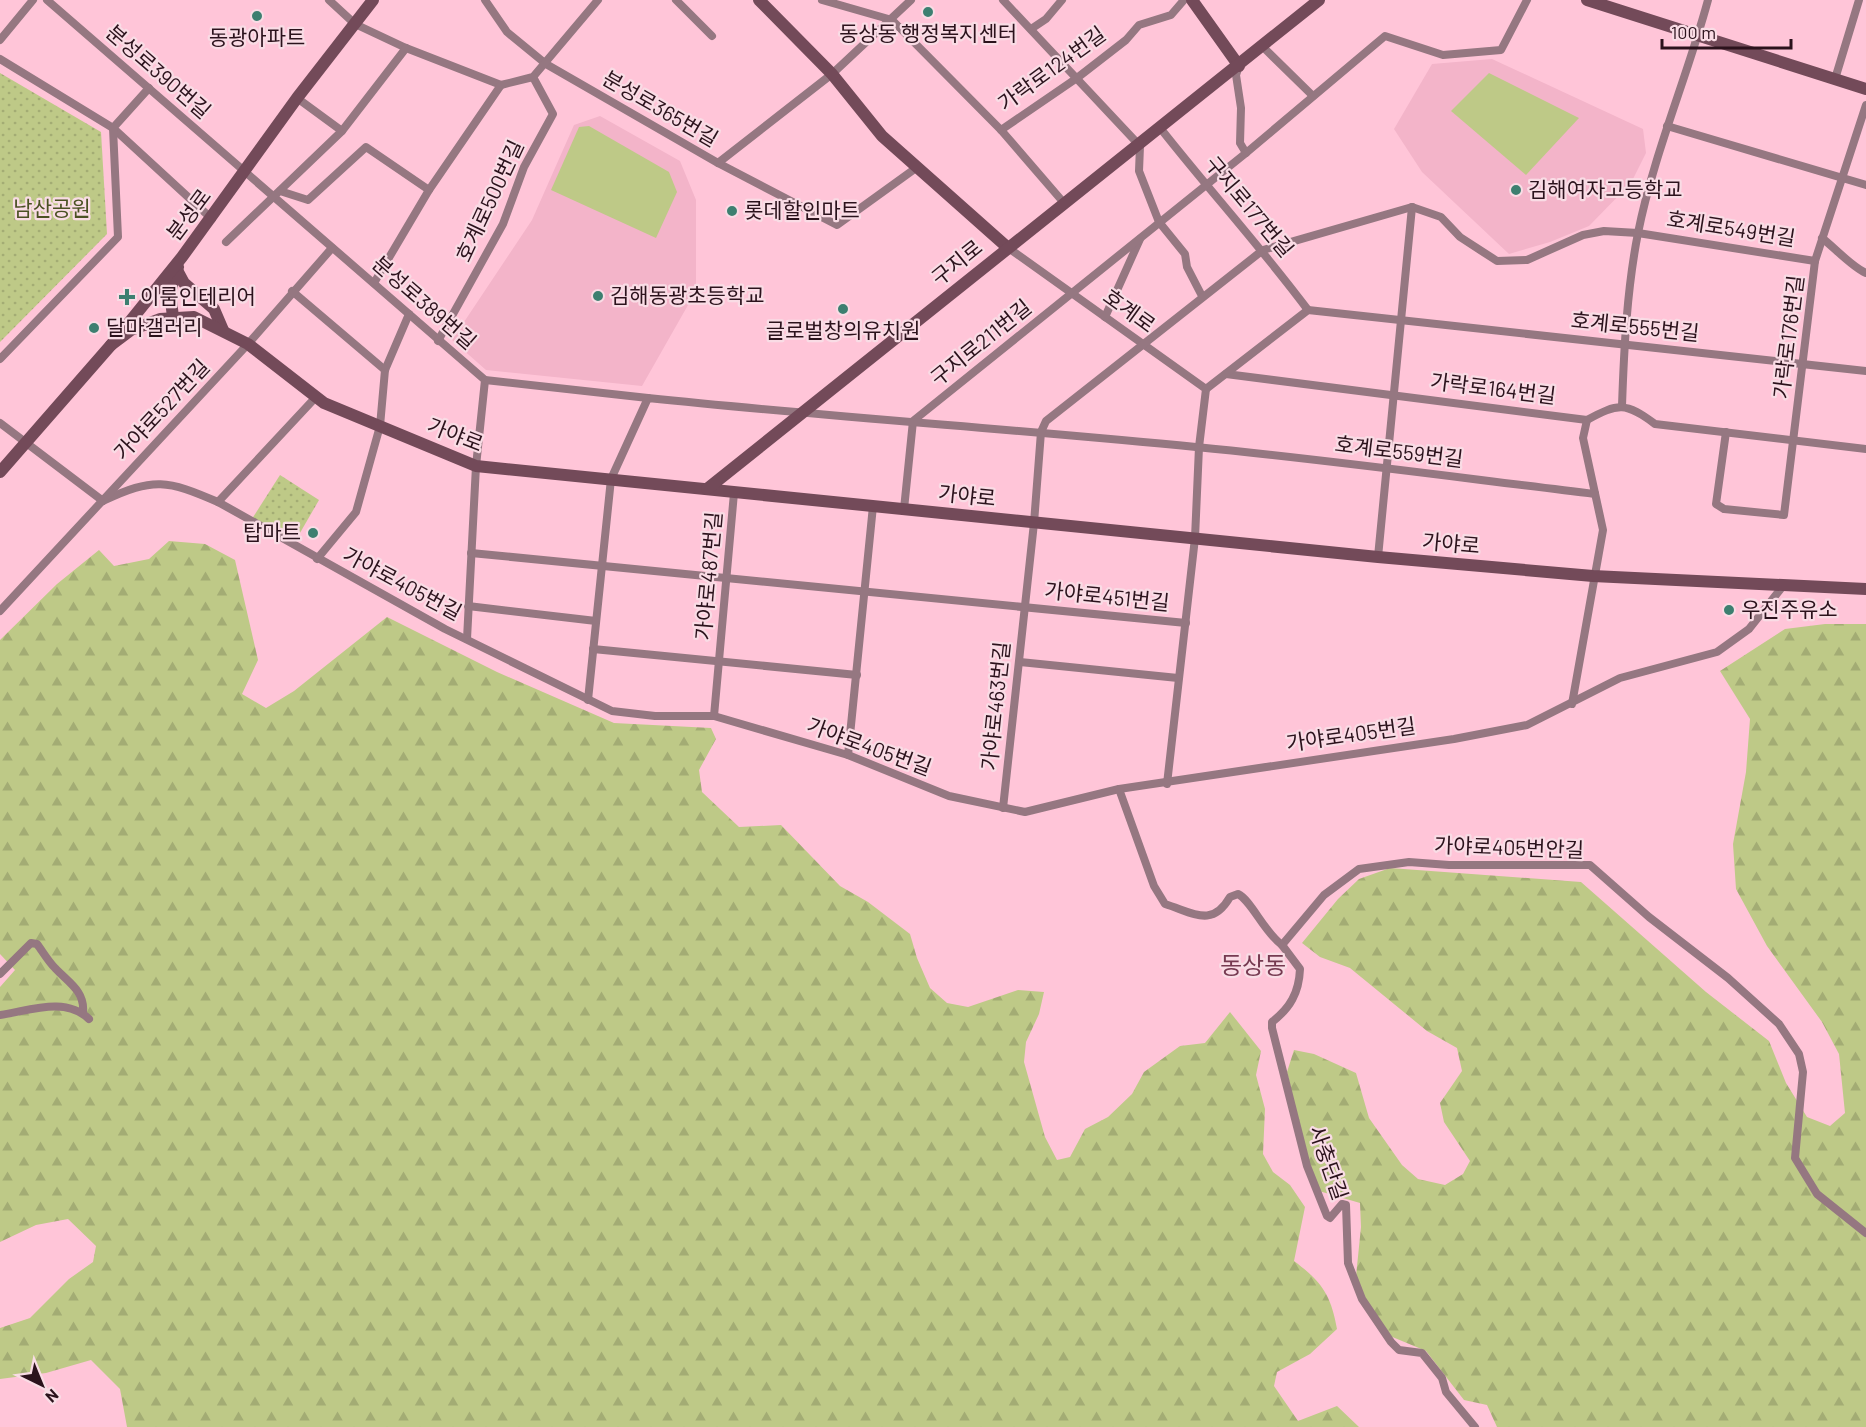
<svg xmlns="http://www.w3.org/2000/svg" width="1866" height="1427" font-family="Barlow,'Noto Sans KR',sans-serif">
<defs>
<pattern id="grass-dots" width="8" height="8" patternUnits="userSpaceOnUse" patternTransform="scale(1.5)"><rect width="8" height="8" fill="#bec987"/><path d="M2 2h.1M6 6h.1" fill="none" stroke="#a3ac74" stroke-width="1.8" stroke-linecap="round"/></pattern>
<pattern id="forest-firs" width="22" height="20" patternUnits="userSpaceOnUse" patternTransform="scale(1.5)"><rect width="22" height="20" fill="#bec987"/><path d="M5 1l3.5 6h-7zM16 11l3.5 6h-7z" fill="#a3ac74"/></pattern>
</defs>
<rect width="100%" height="100%" fill="#ffc5d8"/>
<!-- built -->
<g fill="#f3b4c9">
<polygon points="1492,59 1643,129 1646,153 1631,183 1589,226 1550,242 1509,254 1422,172 1394,129 1432,64"/>
<polygon points="600,116 680,161 696,200 696,291 642,386 486,370 452,340 532,220 574,125"/>
</g>
<!-- grass -->
<g fill="url(#grass-dots)">
<polygon points="0,73 101,132 107,234 0,342"/>
<polygon points="280,475 319,500 293,545 250,522"/>
</g>
<!-- forest -->
<g fill="url(#forest-firs)">
<path d="M169 541 205 544 235 560 258 660 242 694 266 708 294 691 387 617 497 672 614 723 711 728 716 739 699 770 702 792 739 827 781 825 840 886 868 902 910 934 917 958 930 988 947 1003 968 1007 1018 990 1044 992 1039 1014 1026 1042 1024 1062 1045 1137 1057 1160 1070 1157 1085 1129 1108 1117 1132 1094 1144 1072 1180 1046 1205 1043 1230 1012 1261 1051 1256 1075 1265 1109 1263 1154 1273 1172 1290 1185 1305 1207 1294 1261C1322 1282 1331 1295 1337 1329L1310 1354 1277 1372 1274 1386 1298 1421 1337 1406 1359 1427H127L120 1389 91 1360 46 1373 0 1379V1328L30 1318 69 1279 93 1262 96 1246 68 1219 36 1225 0 1242V987L15 970 0 954V640L57 584 99 550 114 566 149 559Z"/>
<polygon points="1825,624 1866,624 1866,1427 1497,1427 1487,1405 1464,1400 1426,1351 1390,1336 1355,1286 1361,1227 1360,1203 1319,1191 1308,1163 1287,1072 1294,1050 1314,1054 1356,1073 1369,1118 1402,1165 1418,1179 1445,1185 1463,1174 1470,1161 1444,1122 1440,1103 1462,1071 1457,1048 1427,1031 1350,968 1320,957 1302,943 1338,899 1359,879 1390,868 1581,882 1706,992 1769,1041 1786,1083 1807,1117 1830,1126 1845,1113 1839,1054 1822,1022 1767,946 1736,889 1733,844 1746,772 1750,719 1720,671 1785,629"/>
</g>
<!-- garden -->
<g fill="#bec987">
<polygon points="1489,73 1579,118 1526,175 1451,111"/>
<polygon points="589,126 669,172 677,192 656,238 551,190 579,127"/>
</g>
<g fill="none" stroke-linecap="round" stroke-linejoin="round">
<!-- street -->
<g stroke="#957781" stroke-width="8">
<polyline points="47,0 485,380 476,466 467,639"/>
<polyline points="329,0 355,24 406,48 501,85"/>
<polyline points="485,0 507,32 546,64 718,163 837,225 916,168"/>
<polyline points="676,0 712,36"/>
<polyline points="822,0 892,20 1001,130 1064,203"/>
<polyline points="1003,0 1140,146 1139,171 1159,222 1185,254 1187,267 1202,296"/>
<polyline points="1031,29 1046,19 1062,0"/>
<polyline points="0,40 33,0"/>
<polyline points="1262,46 1313,96"/>
<polyline points="0,59 113,128 212,219"/>
<polyline points="1239,66 1236,75 1241,108 1240,143 1246,153"/>
<polyline points="1835,79 1859,0"/>
<polyline points="297,98 342,131"/>
<polyline points="1667,126 1866,185"/>
<path d="M1161 129C1209 190 1261 247 1308 310"/>
<polyline points="1001,130 1077,78 1126,40 1139,25 1171,15 1184,0"/>
<polyline points="718,163 832,74 911,0"/>
<polyline points="280,191 308,200 366,147 429,190"/>
<path d="M1822 238C1836 249 1852 267 1866 273"/>
<polyline points="226,242 342,131 406,48"/>
<polyline points="1007,247 1206,389 1199,447 1195,538 1167,784"/>
<polyline points="374,283 429,190 501,85 533,77 598,0"/>
<polyline points="292,291 385,370"/>
<polyline points="1105,317 1140,239"/>
<polyline points="438,341 503,224 524,167 553,114 533,77"/>
<polyline points="0,359 118,237 113,128 149,88"/>
<polyline points="1226,374 1587,420"/>
<polyline points="485,380 648,398"/>
<polyline points="1206,389 1308,310 1866,371"/>
<path d="M1622 406C1624 348 1627 289 1638 233 1654 153 1687 78 1708 0"/>
<polyline points="0,423 103,501"/>
<polyline points="1726,432 1716,504 1724,509 1784,515 1815,261 1866,105"/>
<path d="M103 501C154 477 167 480 218 502L445 629 612 711 655 716H714L848 755 949 796 1025 812 1119 789 1454 739 1527 725 1620 678 1717 652 1749 629 1783 586"/>
<polyline points="218,502 315,398"/>
<polyline points="904,509 913,421 1246,153 1385,36 1443,55 1501,50 1527,0"/>
<polyline points="471,553 1186,623"/>
<polyline points="1378,557 1412,207"/>
<polyline points="317,559 356,512 380,426 385,370 409,314"/>
<polyline points="468,606 596,621"/>
<polyline points="0,611 248,344 332,248"/>
<polyline points="593,649 857,675"/>
<polyline points="1020,662 1178,678"/>
<path d="M588 700 611 479 648 398C830 417 1013 429 1196 447 1329 460 1462 478 1595 494"/>
<path d="M1572 704 1603 530 1583 438 1587 420C1618 403 1626 402 1655 424L1866 449"/>
<polyline points="714,716 734,493"/>
<polyline points="848,755 873,506"/>
<path d="M1119 789 1154 886 1165 904C1194 913 1212 928 1230 897L1238 894C1251 900 1264 932 1282 945L1324 895 1359 869 1409 862 1449 865H1590L1649 917 1728 978 1779 1024 1799 1054 1803 1072 1795 1158 1817 1194 1866 1233"/>
<polyline points="1003,808 1034,523 1041,432 1046,421 1263,250 1412,207 1441,217 1460,237 1497,261 1527,260 1583,235 1604,231 1638,233 1815,261"/>
<path d="M1282 945 1300 969C1299 993 1290 1008 1272 1022V1028L1307 1166 1327 1216 1330 1218 1342 1204 1346 1205 1348 1263 1362 1299 1391 1342 1399 1350 1422 1353 1442 1378 1446 1392 1475 1427"/>
<path d="M0 974 31 943 37 944C43 952 48 961 55 968 68 982 85 991 83 1012"/>
<path d="M0 1015C29 1011 65 996 89 1019"/>
</g>
<!-- secondary -->
<g stroke="#734a59" stroke-width="12">
<polyline points="759,0 832,74 882,136 1007,247"/>
<polyline points="1192,0 1239,66"/>
<polyline points="1587,0 1866,89"/>
<polyline points="177,270 184,283 214,309 223,330"/>
<polyline points="173,317 170,292 178,267"/>
<polyline points="111,345 131,330 160,319 194,317 248,344 324,403 476,466 1378,557 1593,576 1866,589"/>
<polyline points="0,472 111,345 182,257 297,98 373,0"/>
<polyline points="707,489 1319,0"/>
</g>
</g>
<!-- markers -->
<g fill="#3d7f70" stroke="#f9dce5" stroke-width="2">
<circle cx="928" cy="12" r="6"/>
<circle cx="257" cy="16" r="6"/>
<circle cx="1516" cy="190" r="6"/>
<circle cx="732" cy="211" r="6"/>
<circle cx="598" cy="296" r="6"/>
<path d="M124 288h6v6h6v6h-6v6h-6v-6h-6v-6h6z"/>
<circle cx="843" cy="309" r="6"/>
<circle cx="94" cy="328" r="6"/>
<circle cx="313" cy="533" r="6"/>
<circle cx="1729" cy="610" r="6"/>
</g>
<g text-anchor="middle" stroke-width="4.5" stroke-linejoin="round" paint-order="stroke">
<!-- poi labels -->
<g font-size="21" fill="#2b121c" stroke="#f9dce5" text-anchor="start">
<text x="928" y="41" text-anchor="middle">동상동 행정복지센터</text>
<text x="257" y="45" text-anchor="middle">동광아파트</text>
<text x="1528" y="197">김해여자고등학교</text>
<text x="744" y="218">롯데할인마트</text>
<text x="610" y="303">김해동광초등학교</text>
<text x="140" y="304">이룸인테리어</text>
<text x="106" y="335">달마갤러리</text>
<text x="843" y="338" text-anchor="middle">글로벌창의유치원</text>
<text x="301" y="540" text-anchor="end">탑마트</text>
<text x="1741" y="617">우진주유소</text>
</g>
<!-- street labels -->
<g font-size="21" fill="#2b121c" stroke="#f9dce5">
<text transform="translate(1052 69) rotate(-36)" y="7">가락로124번길</text>
<text transform="translate(158 72) rotate(41)" y="7">분성로390번길</text>
<text transform="translate(660 109) rotate(30)" y="7">분성로365번길</text>
<text transform="translate(490 201) rotate(-65)" y="7">호계로500번길</text>
<text transform="translate(1249 207) rotate(50)" y="7">구지로177번길</text>
<text transform="translate(189 215) rotate(-53)" y="7">분성로</text>
<text transform="translate(1731 229) rotate(9)" y="7">호계로549번길</text>
<text transform="translate(957 263) rotate(-39)" y="7">구지로</text>
<text transform="translate(424 303) rotate(41)" y="7">분성로389번길</text>
<text transform="translate(1129 311) rotate(36)" y="7">호계로</text>
<text transform="translate(1635 327) rotate(6)" y="7">호계로555번길</text>
<text transform="translate(1789 337) rotate(-83)" y="7">가락로176번길</text>
<text transform="translate(981 343) rotate(-39)" y="7">구지로211번길</text>
<text transform="translate(1493 389) rotate(7)" y="7">가락로164번길</text>
<text transform="translate(162 410) rotate(-47)" y="7">가야로527번길</text>
<text transform="translate(455 435) rotate(21)" y="7">가야로</text>
<text transform="translate(1399 452) rotate(7)" y="7">호계로559번길</text>
<text transform="translate(967 496) rotate(6)" y="7">가야로</text>
<text transform="translate(1451 544) rotate(5)" y="7">가야로</text>
<text transform="translate(709 576) rotate(-85)" y="7">가야로487번길</text>
<text transform="translate(402 584) rotate(28)" y="7">가야로405번길</text>
<text transform="translate(1107 597) rotate(6)" y="7">가야로451번길</text>
<text transform="translate(996 706) rotate(-84)" y="7">가야로463번길</text>
<text transform="translate(1351 735) rotate(-8)" y="7">가야로405번길</text>
<text transform="translate(869 747) rotate(20)" y="7">가야로405번길</text>
<text transform="translate(1509 848) rotate(2)" y="7">가야로405번안길</text>
<text transform="translate(1328 1163) rotate(71)" y="7">사충단길</text>
</g>
<!-- park labels -->
<g font-size="21" fill="#4a5123" stroke="#f9dce5">
<text x="52" y="216">남산공원</text>
</g>
<!-- quarter labels -->
<g font-size="24" fill="#763a51" stroke="#f9dce5">
<text x="1253" y="974">동상동</text>
</g>
</g>
<!-- north arrow -->
<g transform="translate(42 1385) rotate(137)" stroke="#f9dce5" stroke-width="4.5" paint-order="stroke">
<path d="M0-4.5L10 22L0 15L-10 22Z" fill="#2b121c"/>
<text y="-9" font-size="16" font-weight="bold" text-anchor="middle" fill="#2b121c">N</text>
</g>
<!-- scale -->
<path d="M1662 39v9h129v-9" fill="none" stroke="#2b121c" stroke-width="3"/>
<text x="1671" y="39" font-size="18" fill="#2b121c" stroke="#f9dce5" stroke-width="4.5" paint-order="stroke">100 m</text>
</svg>
